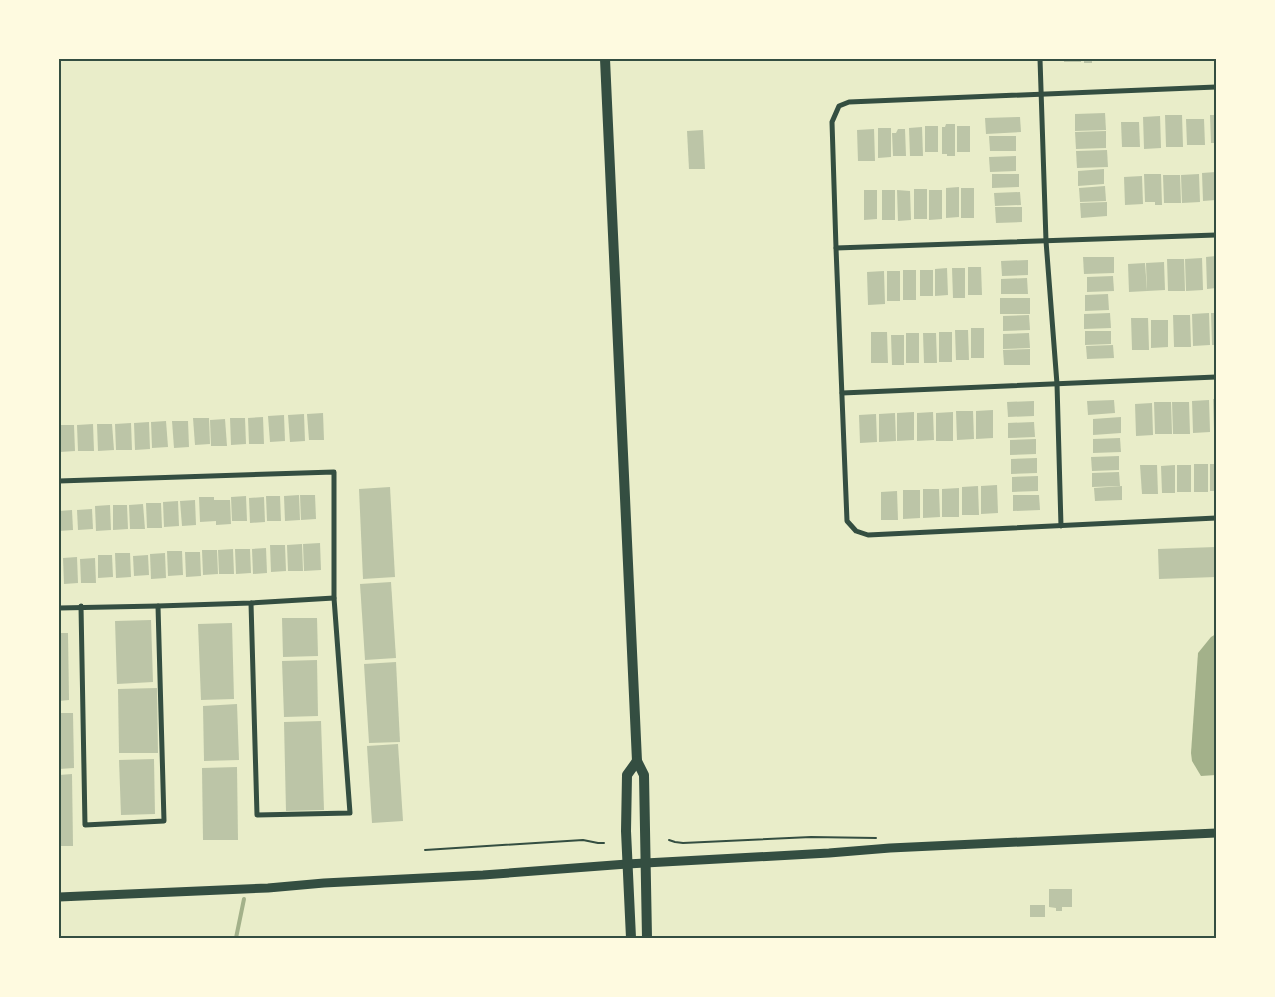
<svg xmlns="http://www.w3.org/2000/svg" width="1275" height="997" font-family="'DejaVu Sans',sans-serif">
<rect width="100%" height="100%" fill="#e9edc9"/>
<!-- water -->
<polygon fill="#a3b18a" points="1216,634 1216,775 1201,776 1192,761 1191,753 1198,653 1211,637"/>
<g fill="none" stroke-linecap="round" stroke-linejoin="round">
<!-- stream -->
<polyline stroke="#a3b18a" stroke-width="4" points="236,938 244,899"/>
</g>
<!-- building -->
<g fill="#bcc5a7">
<rect x="1064" y="59" width="17" height="3"/>
<polygon points="1084,59 1100,59 1099,61 1092,61 1092,63 1084,63"/>
<polygon points="1105,113 1106,130 1075,131 1075,114"/>
<polygon points="1165,115 1182,115 1183,147 1166,147"/>
<polygon points="1210,115 1216,115 1216,143 1211,143"/>
<polygon points="1160,116 1161,148 1144,149 1143,117"/>
<polygon points="1020,117 1021,132 986,134 985,118"/>
<polygon points="1186,119 1204,119 1205,145 1187,145"/>
<polygon points="1121,122 1139,122 1140,147 1122,147"/>
<polygon points="946,124 955,124 955,156 947,156 947,154 942,154 942,127 945,127"/>
<rect x="925" y="126" width="13" height="26"/>
<rect x="957" y="126" width="13" height="26"/>
<polygon points="922,127 923,156 910,156 909,128"/>
<polygon points="878,128 891,128 891,157 878,158"/>
<polygon points="874,129 875,161 858,161 857,130"/>
<polygon points="898,129 905,129 906,156 893,156 892,133 896,133"/>
<polygon points="703,130 705,169 689,169 687,131"/>
<polygon points="1106,131 1106,148 1076,149 1075,132"/>
<polygon points="989,136 1016,136 1016,151 990,151"/>
<polygon points="1107,150 1108,167 1077,168 1076,151"/>
<polygon points="1016,156 1016,171 990,172 989,157"/>
<polygon points="1104,169 1104,184 1078,186 1078,171"/>
<polygon points="1216,172 1216,200 1203,201 1202,173"/>
<polygon points="992,174 1019,174 1019,187 992,188"/>
<polygon points="1144,174 1161,174 1162,205 1155,205 1155,202 1145,202"/>
<polygon points="1199,174 1200,202 1182,203 1181,175"/>
<polygon points="1163,175 1180,175 1181,203 1164,203"/>
<polygon points="1142,176 1143,204 1125,205 1124,177"/>
<polygon points="1105,186 1106,201 1080,202 1079,188"/>
<polygon points="959,187 959,217 946,218 946,188"/>
<rect x="961" y="188" width="13" height="30"/>
<rect x="914" y="189" width="13" height="30"/>
<polygon points="864,190 877,190 877,219 864,220"/>
<rect x="882" y="190" width="13" height="30"/>
<polygon points="897,190 910,191 911,220 898,221"/>
<polygon points="929,190 942,190 942,219 929,220"/>
<polygon points="1020,192 1021,205 995,206 994,193"/>
<polygon points="1107,202 1107,216 1081,218 1080,203"/>
<polygon points="995,207 1022,207 1022,222 996,223"/>
<polygon points="1216,256 1216,288 1207,289 1206,257"/>
<polygon points="1083,257 1114,257 1114,273 1084,274"/>
<polygon points="1202,258 1203,290 1186,291 1185,259"/>
<polygon points="1167,259 1184,259 1185,291 1168,291"/>
<polygon points="1028,260 1028,275 1002,276 1001,261"/>
<polygon points="1164,262 1165,290 1147,291 1146,263"/>
<polygon points="1145,263 1147,291 1129,292 1128,264"/>
<polygon points="968,267 981,267 982,295 968,295"/>
<polygon points="947,268 948,295 935,296 935,269"/>
<polygon points="952,268 965,268 965,298 953,298"/>
<rect x="903" y="270" width="13" height="30"/>
<rect x="920" y="270" width="13" height="26"/>
<polygon points="884,271 885,304 868,305 867,272"/>
<rect x="887" y="271" width="13" height="30"/>
<polygon points="1113,276 1114,291 1087,292 1087,277"/>
<polygon points="1027,278 1028,294 1001,294 1001,279"/>
<polygon points="1108,294 1109,310 1085,311 1085,295"/>
<rect x="1000" y="298" width="30" height="16"/>
<polygon points="1110,313 1111,328 1084,329 1084,314"/>
<polygon points="1209,313 1210,345 1193,346 1192,314"/>
<polygon points="1211,313 1216,313 1216,345 1212,345"/>
<polygon points="1029,315 1030,330 1003,331 1003,316"/>
<polygon points="1173,315 1190,315 1191,347 1174,347"/>
<polygon points="1131,318 1148,318 1149,350 1132,350"/>
<polygon points="1151,320 1168,320 1168,347 1151,348"/>
<rect x="971" y="328" width="13" height="30"/>
<polygon points="955,330 968,330 969,360 956,360"/>
<polygon points="1085,331 1111,331 1111,344 1085,345"/>
<polygon points="871,332 887,332 888,363 871,363"/>
<rect x="939" y="332" width="13" height="30"/>
<rect x="906" y="333" width="13" height="30"/>
<polygon points="923,333 936,333 937,363 924,363"/>
<polygon points="1029,333 1030,348 1003,349 1003,334"/>
<polygon points="891,335 904,335 904,365 892,365"/>
<polygon points="1113,345 1114,358 1087,359 1086,346"/>
<polygon points="1030,349 1030,365 1004,365 1003,350"/>
<polygon points="1213,399 1216,399 1216,430 1214,430"/>
<polygon points="1114,400 1115,413 1088,415 1087,401"/>
<polygon points="1209,400 1210,432 1193,433 1192,401"/>
<polygon points="1034,401 1034,416 1008,417 1007,402"/>
<polygon points="1154,402 1171,402 1172,434 1155,434"/>
<polygon points="1172,402 1189,402 1190,434 1173,434"/>
<polygon points="1152,403 1153,435 1136,436 1135,404"/>
<polygon points="993,410 993,438 976,439 976,411"/>
<polygon points="956,411 973,411 974,439 957,440"/>
<polygon points="914,412 914,440 897,441 897,413"/>
<polygon points="933,412 934,440 917,441 917,413"/>
<polygon points="953,412 953,441 936,441 936,413"/>
<polygon points="323,413 324,440 309,440 307,414"/>
<polygon points="895,413 896,441 879,442 879,414"/>
<polygon points="304,414 305,441 290,442 288,415"/>
<polygon points="876,414 877,442 860,443 859,415"/>
<polygon points="284,415 285,441 270,442 268,416"/>
<polygon points="263,417 264,444 249,444 248,418"/>
<polygon points="1121,417 1121,433 1093,435 1093,419"/>
<polygon points="193,418 209,418 210,444 195,445"/>
<polygon points="230,418 245,418 246,444 231,445"/>
<polygon points="225,419 227,446 211,446 210,420"/>
<polygon points="166,421 168,447 152,448 151,422"/>
<polygon points="172,421 188,421 189,447 174,448"/>
<polygon points="149,422 150,449 135,450 134,423"/>
<polygon points="1034,422 1035,437 1008,438 1008,423"/>
<polygon points="131,423 132,450 116,450 115,424"/>
<polygon points="93,424 94,451 78,451 77,425"/>
<polygon points="97,424 112,424 114,450 98,451"/>
<polygon points="59,425 74,425 75,451 60,452"/>
<polygon points="1120,438 1121,452 1093,453 1093,439"/>
<polygon points="1036,439 1036,454 1010,455 1010,440"/>
<polygon points="1119,456 1119,470 1092,471 1091,457"/>
<polygon points="1037,458 1037,473 1011,474 1011,459"/>
<rect x="1194" y="464" width="14" height="28"/>
<rect x="1210" y="464" width="6" height="27"/>
<polygon points="1140,465 1157,465 1158,494 1142,494"/>
<polygon points="1175,465 1175,493 1162,493 1161,466"/>
<rect x="1177" y="465" width="14" height="27"/>
<polygon points="1119,472 1120,486 1092,487 1092,473"/>
<polygon points="1038,476 1038,491 1012,492 1012,477"/>
<polygon points="997,485 998,513 981,514 981,486"/>
<polygon points="978,486 979,515 962,515 962,487"/>
<polygon points="1122,486 1122,500 1095,501 1094,488"/>
<polygon points="390,487 395,577 363,579 359,489"/>
<polygon points="959,488 959,517 942,517 942,489"/>
<polygon points="923,489 939,489 940,517 923,518"/>
<polygon points="903,490 920,490 920,518 903,519"/>
<polygon points="897,491 898,520 881,520 881,492"/>
<polygon points="299,495 300,520 285,521 284,496"/>
<polygon points="300,495 315,495 316,519 301,520"/>
<polygon points="1013,495 1039,495 1040,510 1013,511"/>
<polygon points="246,496 247,521 232,521 231,497"/>
<polygon points="266,496 280,496 281,521 267,521"/>
<polygon points="199,497 214,497 214,500 230,500 231,524 216,525 216,521 200,522"/>
<polygon points="264,497 265,522 250,523 249,498"/>
<polygon points="195,500 196,525 182,526 180,501"/>
<polygon points="178,501 179,526 164,527 163,502"/>
<polygon points="146,503 161,503 162,528 147,528"/>
<polygon points="143,504 145,529 130,529 129,505"/>
<polygon points="110,505 111,530 96,531 95,506"/>
<polygon points="113,505 127,505 128,529 113,530"/>
<polygon points="92,509 93,529 78,530 77,510"/>
<polygon points="72,510 73,530 59,531 59,511"/>
<polygon points="320,543 321,570 304,571 303,544"/>
<polygon points="302,544 303,571 288,571 287,545"/>
<polygon points="270,545 285,545 286,571 271,572"/>
<polygon points="1216,547 1216,577 1159,579 1158,549"/>
<polygon points="266,548 267,573 253,574 252,549"/>
<polygon points="233,549 234,574 219,574 218,550"/>
<polygon points="235,549 250,549 251,573 236,574"/>
<polygon points="202,550 217,550 218,574 203,575"/>
<polygon points="167,551 182,551 183,575 168,576"/>
<polygon points="185,552 200,552 201,576 186,577"/>
<polygon points="115,553 130,553 131,577 116,578"/>
<polygon points="165,553 166,578 151,579 150,554"/>
<polygon points="98,555 112,555 113,577 98,578"/>
<polygon points="148,555 149,575 134,576 133,556"/>
<polygon points="77,557 78,583 64,584 63,558"/>
<polygon points="95,558 96,583 81,583 80,559"/>
<polygon points="59,572 60,572 61,585 59,585"/>
<polygon points="391,582 396,658 365,660 360,584"/>
<polygon points="282,618 317,618 318,656 283,657"/>
<polygon points="151,620 153,682 117,684 115,621"/>
<polygon points="232,623 234,699 201,700 198,624"/>
<polygon points="59,633 68,633 69,700 59,701"/>
<polygon points="317,660 318,716 284,717 282,661"/>
<polygon points="396,662 400,742 369,743 364,664"/>
<polygon points="157,688 158,753 119,753 118,689"/>
<polygon points="237,704 239,760 204,761 203,706"/>
<polygon points="59,713 73,713 74,768 59,769"/>
<polygon points="321,721 324,810 286,811 284,722"/>
<polygon points="398,744 403,821 372,823 367,746"/>
<polygon points="154,759 155,814 121,815 119,760"/>
<polygon points="237,767 238,840 203,840 202,768"/>
<polygon points="72,774 73,846 59,846 59,775"/>
<polygon points="1049,889 1072,889 1072,907 1062,907 1062,911 1056,911 1056,908 1049,907"/>
<rect x="1030" y="905" width="15" height="12"/>
</g>
<g fill="none" stroke-linecap="round" stroke-linejoin="round">
<!-- path -->
<g stroke="#344e41" stroke-width="2">
<polyline points="669,840 675,842 683,843 811,837 876,838"/>
<polyline points="425,850 583,840 598,843 604,843"/>
</g>
<!-- minor -->
<g stroke="#344e41" stroke-width="5">
<polyline points="1040,59 1046,241 1057,384 1061,526"/>
<polyline points="1216,87 849,102 839,106 832,122 836,248 847,521 856,531 868,535 1216,518"/>
<polyline points="836,248 1216,235"/>
<polyline points="842,393 1216,377"/>
<polyline points="59,481 334,472 334,598 350,813 257,815 251,603"/>
<polyline points="81,606 85,825 164,821 158,606"/>
<polyline points="59,608 158,606 251,603 334,598"/>
</g>
<!-- tertiary -->
<polyline stroke="#344e41" stroke-width="9" points="59,897 268,888 324,883 483,875 627,864 829,853 890,848 1216,833"/>
<!-- secondary -->
<g stroke="#344e41" stroke-width="10">
<polyline points="605,59 637,761 644,775 647,938"/>
<polyline points="631,938 626,831 627,775 637,761"/>
</g>
</g>
<!-- border -->
<rect width="1275" height="997" fill="none" stroke="#fefae0" stroke-width="120"/>
<rect x="60" y="60" width="1155" height="877" fill="none" stroke="#344e41" stroke-width="2"/>
</svg>
